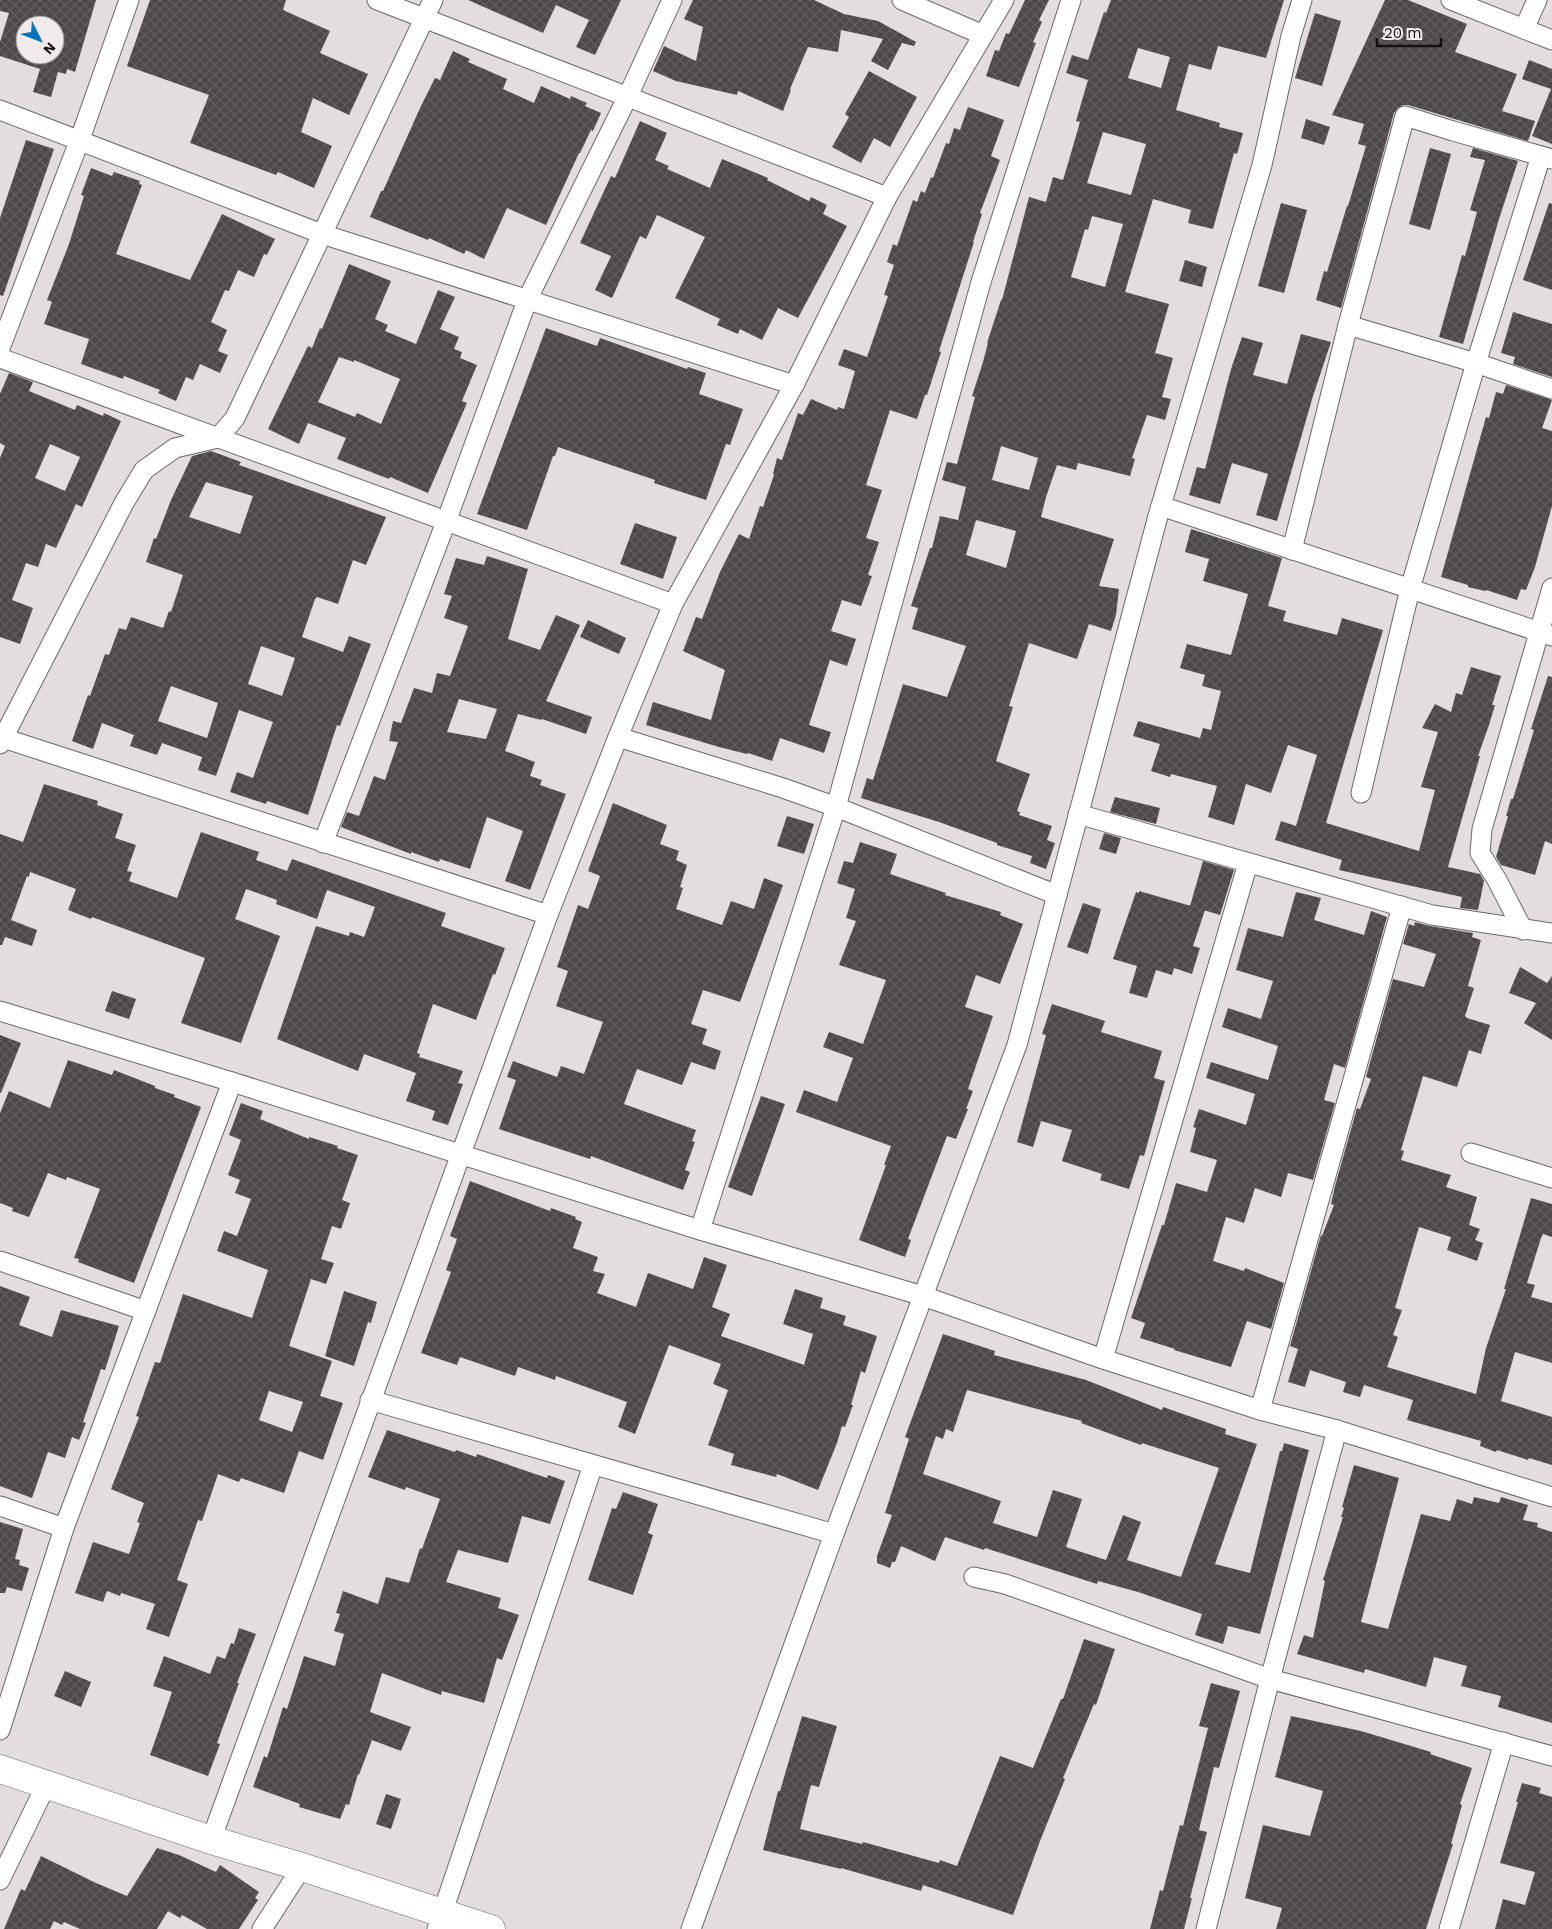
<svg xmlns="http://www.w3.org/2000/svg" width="1552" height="1929" font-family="'Work Sans',sans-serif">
<defs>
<pattern id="building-cross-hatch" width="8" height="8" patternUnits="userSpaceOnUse" patternTransform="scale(1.25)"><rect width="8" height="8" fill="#4c484a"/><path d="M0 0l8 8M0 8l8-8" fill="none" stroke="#625e60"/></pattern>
</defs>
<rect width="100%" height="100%" fill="#e3dddd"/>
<!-- building -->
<g fill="url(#building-cross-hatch)" fill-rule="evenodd">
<path d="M0 0H96L75 72 67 69 66 74 58 72 51 97 33 92 40 69 0 56V42L9 13 0 11ZM25 25H55V55H25Z"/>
<polygon points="150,0 286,0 283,10 330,31 320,53 368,74 349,115 313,98 301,132 332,146 314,188 278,172 276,175 190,143 209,95 127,66"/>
<polygon points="468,0 621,0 595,55 576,47 589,20 556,5 543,33"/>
<polygon points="693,0 814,0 844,14 878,21 916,42 914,46 902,43 888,70 871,61 883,39 841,30 838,52 808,47 790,89 791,90 783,111 738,91 737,95 676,81 653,71 664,46 696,61 703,27 684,19"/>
<polygon points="1025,0 1049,0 1039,20 1042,22 1033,42 1036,43 1019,87 986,76 995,50 999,51 1006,33 1009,34"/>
<path d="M1111 0H1284L1266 58 1218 46 1211 70 1189 64 1176 110 1220 123 1219 127 1243 133 1237 154 1234 153 1213 229 1188 223 1191 210 1153 199 1125 292 1169 304 1155 353 1173 358 1162 397 1171 399 1165 420 1147 415 1132 458 1135 459 1130 476 1078 463 1076 470 1057 465 1046 497 1041 517 1114 539 1099 586 1119 589 1116 615 1111 631 1089 624 1077 659 1029 643 1009 706 1013 707 996 761 1030 774 1017 811 1020 812 1019 815 1052 826 1047 840 1055 843 1046 869 1030 863 1032 856 997 845V843L939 822 861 798 867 778 873 780 903 684 947 697 966 646 912 629 918 608 911 606 930 548H932L940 516 958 520 966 487 942 480 947 462 957 464 975 397 972 396 983 362 988 343H987L1001 300H1002L1029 197 1046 202 1053 177 1063 180 1069 160 1080 122 1076 121 1088 80 1066 73 1072 55 1088 60 1104 12 1106 13ZM1138 48 1170 57 1161 88 1128 78ZM1103 132 1146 144 1131 195 1087 183ZM1092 216 1123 224 1105 287 1071 277 1085 229 1088 230ZM1001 446 1038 458 1029 490 992 480ZM976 520 1016 531 1006 568 966 555Z"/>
<polygon points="1385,0 1408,0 1467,24 1455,52 1517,74 1502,111 1535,121 1528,141 1408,105 1403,105 1398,108 1394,113 1341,308 1316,300 1324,271 1327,272 1347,206 1348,206 1366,146 1358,144 1364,124 1332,115"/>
<polygon points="1315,13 1341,21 1322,86 1295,78"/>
<polygon points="453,51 470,59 468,62 507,79 503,89 534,103 541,86 570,99 571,96 587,103 585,106 601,113 593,131 591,130 580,153 579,153 546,225 507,208 484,259 466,250 464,254 429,238 428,240 370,217 381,191 383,191 420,108 435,78 440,80"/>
<polygon points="1529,60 1552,69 1552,144 1532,136 1551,89 1522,79"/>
<polygon points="869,71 917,97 890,147 874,138 861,163 832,147 849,117 845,114"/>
<polygon points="968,107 1004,120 991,156 1000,160 980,213 982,214 973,242 974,242 939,351 941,352 927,395 925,395 917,419 890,410 866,485 882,490 866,538 879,542 868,575 872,576 861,606 842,600 831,631 856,639 847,666 830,660 809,725 831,732 824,753 780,738 772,761 748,753 747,754 719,747 646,725 653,702 711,720 725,670 683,651 696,617 702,619 720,572 739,534 749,539 760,506 763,507 774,475 773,474 777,458 782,460 798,413 803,415 811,399 837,410 838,407 844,409 855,371 838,365 844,349 867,357 888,296 884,295 894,265 887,262 893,244 897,246 913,200 917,202 921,191 925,193 931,177 933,178 946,143 949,144 954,128 960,130"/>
<polygon points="1306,119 1330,127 1324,145 1301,138"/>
<polygon points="640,121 667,133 655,160 669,166 667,169 710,188 722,159 768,178 767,180 809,201 811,197 827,205 823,214 847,226 798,318 778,308 762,340 740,329 738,334 717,325 720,319 675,298 705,237 657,215 646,239 640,236 612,298 595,290 611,256 580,243 611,176 615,178"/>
<polygon points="26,140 54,149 3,296 0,295 0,218"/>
<polygon points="1430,148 1451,154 1430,230 1409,224"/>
<polygon points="1473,148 1518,161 1499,219 1463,344 1439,337 1462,255 1465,256 1477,212 1470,210 1485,160 1470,157"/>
<polygon points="91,168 112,176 114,172 140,181 139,184 142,185 116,254 190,280 222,214 275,239 267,255 264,254 254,277 238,270 229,291 225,290 211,322 227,330 218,351 228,355 220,373 200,364 193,380 186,377 176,401 158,393 160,390 124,376 123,379 81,364 89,339 44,324 52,302 47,300 69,244 84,196 81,195"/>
<polygon points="1281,203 1307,210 1284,293 1258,286"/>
<polygon points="1549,203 1552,204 1552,290 1523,280"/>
<polygon points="1185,260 1207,267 1202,287 1179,281"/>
<path d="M349 264 391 281 375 319 388 325 385 331 416 344 438 290 455 297 440 329 459 337 454 349 462 352 460 358 477 365 462 401 467 403 428 493 390 477 389 479 337 459 346 438 308 423 299 444 268 429 308 346 312 348 320 328 322 329ZM339 357 354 362V360L400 379 381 424 357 413 355 417 318 402Z"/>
<polygon points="1513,312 1552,324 1552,377 1513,364 1515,357 1501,353"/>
<polygon points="546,328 597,346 600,338 687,369 688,367 706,373 699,394 743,409 730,445 726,444 706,500 654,483 655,480 558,447 555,456 553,456 527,530 477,514"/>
<polygon points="1301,334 1331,342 1313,396 1277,521 1256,515 1268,474 1232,463 1220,504 1189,495 1197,467 1205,469 1231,369 1242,337 1263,343 1253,375 1287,384"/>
<path d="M9 373 33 382 29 391 75 410 77 405 103 416 104 413 121 421 82 507 76 504 56 548 46 544 38 567 26 563 12 600 33 608 20 644 0 637V458L5 446 0 443V394ZM50 444 80 457 65 491 35 478Z"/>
<polygon points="1506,385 1552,400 1542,428 1552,431 1552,506 1535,567 1526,590 1521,589 1517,600 1486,590 1485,591 1468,587 1468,585 1441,577 1486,417 1489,418 1496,392 1503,394"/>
<path d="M211 451 241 462 239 465 386 517 366 565 353 560 338 604 317 597 315 599 302 637 343 652 349 636 371 644 340 726 337 725 308 815 267 801 266 804 230 792 237 772 253 778 273 722 239 710 216 776 198 770 202 757 162 743 157 755 130 746 134 735 102 723 93 749 72 741 88 695 90 696 105 654 109 655 119 628 126 630 131 617 163 628 169 611 171 612 183 575 146 562 154 538 156 539 171 500 192 456ZM206 482 253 496 240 534 189 517ZM261 646 295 658 282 696 248 684ZM171 686 218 703 207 738 158 721Z"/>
<polygon points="635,523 677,537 663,579 620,564"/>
<polygon points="1191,529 1282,558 1268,606 1286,611 1283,621 1337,635 1342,618 1383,630 1326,823 1419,851 1435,790 1421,787 1438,732 1422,728 1435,704 1451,712 1456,693 1462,695 1471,667 1501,676 1492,705 1495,705 1489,725 1478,756 1480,756 1448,867 1480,874 1484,881 1478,910 1460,908 1462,897 1339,870 1342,860 1275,840 1281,821 1296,826 1317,755 1288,745 1271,793 1246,784 1234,825 1208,817 1217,786 1171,774 1170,777 1151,771 1160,744 1133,736 1138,721 1200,738 1203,728 1211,730 1221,691 1202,686 1205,675 1180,668 1187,644 1231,655 1248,594 1203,581 1209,559 1185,552"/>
<path d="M487 556 528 569 508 639 540 650 556 615 580 625 546 701 592 717 586 734 542 719 541 720 518 714 505 751 535 762 530 776 542 780 540 785 566 794 530 890 505 881 523 831 487 817 470 869 440 859 439 862 411 852V854L341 827 347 812 359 816 374 776 385 780 398 742 389 741 393 721 401 723 414 688 432 693 437 673 450 676 468 626 444 618 452 596 444 594 456 558 484 565ZM459 699 497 709 486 739 447 732Z"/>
<polygon points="588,620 626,638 619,654 580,637"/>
<polygon points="1548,676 1552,677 1552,844 1545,841 1535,875 1501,865 1496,857 1508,816 1506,816 1511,799 1513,799 1534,730 1531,729"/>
<polygon points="44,784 98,801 97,805 123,814 115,838 136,845 127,871 132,872 129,881 177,898 201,832 259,852 256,860 287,871 292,859 446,913 441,926 505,948 495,975 493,974 476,1020 433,1004 417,1053 420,1054 419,1057 463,1071 458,1083 463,1084 448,1125 432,1120 435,1111 406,1101 416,1073 364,1054 358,1071 277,1039 316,926 349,936 350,932 364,937 375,907 327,890 317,919 276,904 277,900 246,889 235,919 280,936 241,1043 181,1023 205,958 92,917 91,919 68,910 76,889 30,872 29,877 27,876 11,920 37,930 32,946 5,937 2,945 0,945 0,834 23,842"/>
<polygon points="1115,797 1160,808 1156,824 1110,812"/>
<polygon points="613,803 667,825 660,844 679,851 676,860 687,865 680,887 683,888 676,909 722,925 731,901 754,909 764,878 783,885 740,1002 703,990 691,1024 707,1029 702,1044 721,1051 715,1070 691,1062 682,1085 637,1069 624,1104 696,1130 692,1141 695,1142 685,1170 690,1172 683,1190 591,1156 590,1159 499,1129 516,1080 507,1077 513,1061 557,1077 561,1066 584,1074 603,1022 556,1006 568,971 557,967 578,905 588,909 600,876 588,871"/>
<polygon points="787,816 814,824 804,854 777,846"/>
<polygon points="1104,833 1121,838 1116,854 1099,849"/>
<polygon points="860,842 897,854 890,874 946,893 945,895 1001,912 1000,915 1023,924 1000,984 976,975 965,1007 993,1016 968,1089 973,1091 966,1109 968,1109 956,1139 947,1136 908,1239 911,1240 905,1257 859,1240 886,1165 884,1165 891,1146 796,1112 804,1090 837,1102 853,1058 823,1047 829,1032 863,1044 886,980 839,965 856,921 846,918 855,889 837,883 844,861 853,863"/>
<polygon points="1203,861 1234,870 1220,915 1190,906"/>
<polygon points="1139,891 1205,910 1193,946 1200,948 1192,974 1174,968 1172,975 1156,970 1147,998 1129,993 1137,966 1113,959 1136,892 1139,893"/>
<polygon points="1296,892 1321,898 1314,920 1364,935 1371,911 1387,917 1345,1068 1334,1064 1324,1100 1335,1103 1313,1180 1288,1173 1281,1197 1255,1188 1244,1223 1226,1217 1213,1261 1244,1271 1245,1268 1284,1283 1271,1329 1247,1321 1231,1367 1174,1350 1175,1349 1140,1338 1145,1323 1131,1318 1162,1225 1164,1225 1176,1183 1207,1192 1217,1160 1190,1152 1196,1128 1193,1127 1199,1109 1246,1125 1255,1094 1206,1078 1211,1062 1268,1080 1278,1046 1222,1027 1228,1008 1261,1019 1273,981 1236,970 1248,928 1283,937"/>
<polygon points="1083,903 1101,909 1088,954 1067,947"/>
<polygon points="1415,922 1430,926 1473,933 1472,937 1481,940 1468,986 1474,988 1465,1016 1467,1018 1490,1025 1481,1054 1469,1050 1457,1087 1423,1076 1401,1150 1404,1151 1401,1160 1451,1175 1446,1187 1477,1197 1469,1225 1480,1229 1475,1240 1483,1243 1477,1261 1447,1250 1451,1237 1419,1227 1395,1308 1402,1310 1393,1335 1398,1337 1387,1367 1476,1394 1486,1348 1506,1289 1504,1289 1531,1198 1552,1204 1552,1237 1543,1234 1541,1238 1527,1283 1535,1285 1531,1297 1552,1303 1552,1363 1515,1352 1501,1401 1552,1417 1552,1465 1529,1458 1528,1460 1497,1450 1496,1452 1480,1446 1481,1441 1407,1420 1413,1400 1364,1385 1360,1397 1343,1392 1346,1382 1310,1370 1305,1387 1288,1382 1298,1349 1290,1346 1321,1235 1322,1236 1334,1205 1331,1204 1335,1186 1357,1108 1360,1109 1371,1079 1366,1077 1393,979 1424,987 1436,954 1403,944 1409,924 1414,926"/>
<polygon points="1520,967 1547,983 1552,976 1552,1040 1524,1023 1536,1003 1509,993"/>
<polygon points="112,991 136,999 129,1019 105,1011"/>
<polygon points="1052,1004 1105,1021 1101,1032 1162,1051 1154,1078 1165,1081 1144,1156 1140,1155 1129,1189 1100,1180 1102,1174 1062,1161 1072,1130 1041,1121 1033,1147 1017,1142 1046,1035 1042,1034"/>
<polygon points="0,1035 21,1043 1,1093 0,1093"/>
<polygon points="68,1060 112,1075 114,1070 155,1086 155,1088 175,1095 174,1097 201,1107 134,1283 78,1262 79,1259 74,1258 100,1189 67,1177 66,1180 48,1173 29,1217 12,1211 13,1208 0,1203 0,1113 9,1091 50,1108"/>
<polygon points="761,1096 785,1104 752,1196 728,1187"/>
<path d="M241 1103 263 1111 260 1119 309 1139V1137L338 1146 337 1148 358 1155 342 1200 350 1203 341 1229 332 1226 321 1259 334 1263 326 1284 311 1279 289 1346 332 1361 320 1396 343 1403 323 1460 299 1451 284 1493 241 1478 239 1482 218 1474 202 1521 198 1520 177 1580 188 1584 169 1637 146 1629 155 1604 121 1593 120 1596 107 1591 103 1602 75 1593 93 1542 129 1554 140 1523 137 1522 144 1503 111 1489 139 1417 136 1416 155 1362 160 1363 183 1294 252 1318 268 1270 217 1251 224 1231 237 1236 251 1199 235 1193 240 1180 228 1175 241 1140 229 1135ZM269 1391 303 1402 292 1432 259 1420Z"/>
<polygon points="470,1181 550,1211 551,1208 576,1217 575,1219 582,1222 573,1248 598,1257 593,1271 605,1274 597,1293 636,1307 648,1273 693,1289 704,1257 727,1265 712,1307 730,1314 721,1336 804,1365 813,1334 783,1324 795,1289 823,1298 820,1308 846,1316 843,1325 877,1336 865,1373 861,1371 851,1405 853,1405 845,1427 842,1426 837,1443 818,1490 777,1474 776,1477 731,1465 734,1454 708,1445 728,1390 713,1384 721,1364 669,1345 635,1434 618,1427 627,1402 556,1376 555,1380 518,1367 515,1376 460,1357 457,1365 421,1353 451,1272 446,1270 457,1239 450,1236"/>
<polygon points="0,1286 30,1297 19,1325 52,1337 61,1310 119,1326 105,1370 101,1369 83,1422 86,1423 79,1440 72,1437 65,1458 48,1452 32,1498 0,1486"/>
<polygon points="344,1291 377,1302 371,1323 368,1322 354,1366 325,1356"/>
<path d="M943 1334 995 1351 994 1355 1086 1380 1162 1410 1163 1407 1226 1429 1225 1434 1257 1444 1215 1564 1250 1573 1280 1451H1282L1284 1443 1309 1450 1260 1634 1228 1626 1223 1644 1195 1635 1202 1614 1138 1592 1098 1581 1097 1584 985 1548 984 1550 945 1537 935 1561 901 1546 895 1562H892L890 1568 877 1563V1556L892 1515 885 1513 909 1439 905 1437ZM967 1390 1082 1421 1081 1423 1141 1445 1142 1443 1219 1468 1181 1577 1127 1560 1141 1522 1123 1515 1106 1560 1066 1547 1082 1499 1053 1490 1037 1537 993 1523 1001 1501 923 1474 936 1436 943 1439 946 1429 953 1432Z"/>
<polygon points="387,1430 455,1452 456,1450 476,1457 477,1454 547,1478 548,1475 565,1481 550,1524 522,1516 508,1563 458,1550 446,1582 501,1598 498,1608 519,1615 502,1660 497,1658 484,1703 442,1691 441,1695 382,1673 370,1712 411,1727 401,1751 372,1740 359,1775 358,1774 349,1805 346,1804 340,1819 299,1807 300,1804 253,1787 264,1756 267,1758 283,1707 287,1709 304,1656 335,1666 344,1634 334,1631 340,1614 336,1613 343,1591 378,1604 386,1577 409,1583 420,1548 422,1549 440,1499 406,1487 405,1490 368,1477"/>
<polygon points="1354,1465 1399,1478 1361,1622 1388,1629 1421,1514 1450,1521 1457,1499 1472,1504 1474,1497 1499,1503 1501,1497 1528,1505 1523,1520 1538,1523 1537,1527 1552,1532 1552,1723 1498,1707 1501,1696 1461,1686 1467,1666 1434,1657 1426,1687 1365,1669 1364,1673 1297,1654 1304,1635 1313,1638 1325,1581 1323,1580 1343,1517 1341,1517 1344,1508 1342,1507"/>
<polygon points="623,1492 658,1504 648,1533 653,1535 633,1595 588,1580 612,1508 616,1509"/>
<polygon points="0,1522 23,1529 15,1559 20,1560 19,1565 29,1568 22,1591 7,1587 5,1593 0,1593"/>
<polygon points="239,1628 256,1634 237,1683 239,1683 217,1743 220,1744 208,1776 150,1755 172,1692 153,1686 164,1656 210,1674 217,1656 225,1659 231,1643 234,1644"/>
<polygon points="1084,1639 1115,1649 1096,1705 1094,1704 1063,1778 1065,1779 1040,1841 1013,1915 923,1885 921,1891 841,1868 841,1869 763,1850 778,1791 780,1791 802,1716 837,1726 819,1787 811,1785 800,1829 862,1844 863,1842 939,1863 940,1860 957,1866 1000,1756 1033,1768 1061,1699 1063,1699"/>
<polygon points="65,1671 91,1682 81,1707 54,1696"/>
<polygon points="1211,1683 1240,1691 1219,1768 1214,1767 1199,1830 1207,1832 1190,1898 1192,1898 1184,1929 1150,1929 1160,1890 1163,1891 1180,1825 1183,1826 1208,1728 1199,1726"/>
<polygon points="1291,1716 1361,1731 1431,1752 1430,1754 1472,1768 1460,1804 1462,1805 1451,1844 1453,1844 1426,1929 1276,1929 1282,1908 1245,1898 1263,1825 1310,1836 1323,1791 1275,1777"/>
<polygon points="1522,1783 1541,1788 1539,1793 1552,1797 1552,1929 1495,1929 1503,1899 1525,1905 1535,1872 1500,1863 1518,1802 1516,1802"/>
<polygon points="386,1794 401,1799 391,1829 376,1824"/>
<polygon points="157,1848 179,1855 216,1872 220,1865 259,1892 255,1898 258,1900 239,1929 207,1929 182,1915 180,1918 168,1911 157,1929 80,1929 64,1922 62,1925 54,1921 50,1929 4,1929 21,1889 25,1891 41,1856 96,1883 127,1896"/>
</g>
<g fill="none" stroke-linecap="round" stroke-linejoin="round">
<defs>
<g id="street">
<polyline points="377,0 887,197"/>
<polyline points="902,0 983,35"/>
<polyline points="1451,0 1552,40"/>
<polyline points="1524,29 1537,0"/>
<polyline points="0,110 322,234 794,385"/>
<polyline points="1348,325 1476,363 1552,389"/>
<polyline points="0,348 80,139 129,0"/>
<polyline points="0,358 673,604"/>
<polyline points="1161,506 1552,636"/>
<polyline points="1292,550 1348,325 1405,116 1453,131 1552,159"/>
<polyline points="618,737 783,788 836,807 1057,895"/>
<polyline points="3,738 548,915"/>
<polyline points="0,744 124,503 144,470 175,448 218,438 235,418 433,0"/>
<polyline points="1361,793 1410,589 1476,363 1541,156"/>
<polyline points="1078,814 1432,915 1552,933"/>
<polyline points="323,843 446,522 528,298 628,96 672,0"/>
<polyline points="1523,930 1497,880 1480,853 1482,829 1552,588"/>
<polyline points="0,1011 232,1082 700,1230 923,1296 1103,1359 1260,1410 1337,1430 1552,1497"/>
<polyline points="1471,1153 1552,1178"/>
<polyline points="700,1230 836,807 981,282 1071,0"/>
<polyline points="0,1261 146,1311"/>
<polyline points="1103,1359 1248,863"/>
<polyline points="370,1400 834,1534"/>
<polyline points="1260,1410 1402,906"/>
<polyline points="0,1506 64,1528 232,1082"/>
<polyline points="974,1577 1005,1584 1270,1679 1552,1756"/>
<polyline points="0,1730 64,1528"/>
<polyline points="211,1840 548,915 618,737 673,604 794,385 887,197 1004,0"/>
<polyline points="0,1880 47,1783"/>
<polyline points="262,1929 302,1867"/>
<polyline points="437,1929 593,1465"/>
<polyline points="691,1929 834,1534 1017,1045 1158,516 1262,165 1291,36 1302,0"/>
<polyline points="1206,1929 1270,1679 1337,1430"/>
<polyline points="1449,1929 1504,1742"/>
</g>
<polyline id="secondary" points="0,1769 211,1840 302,1867 491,1929"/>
</defs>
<!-- street casing -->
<use href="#street" stroke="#6c6667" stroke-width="21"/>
<!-- secondary casing -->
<use href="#secondary" stroke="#6c6667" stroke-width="29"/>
<!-- street -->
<use href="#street" stroke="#fff" stroke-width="19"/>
<!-- secondary -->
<use href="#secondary" stroke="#fff" stroke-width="28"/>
</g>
<!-- north arrow -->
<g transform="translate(40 40) rotate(132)"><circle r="24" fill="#f0eaea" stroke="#989393"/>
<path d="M0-4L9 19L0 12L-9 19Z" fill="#0874bf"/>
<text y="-8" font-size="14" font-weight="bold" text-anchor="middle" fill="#131111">N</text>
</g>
<!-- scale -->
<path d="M1377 38v8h64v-8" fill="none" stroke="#131111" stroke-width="2.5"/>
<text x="1384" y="38" font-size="15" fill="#131111" stroke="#f0eaea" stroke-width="4" paint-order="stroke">20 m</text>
</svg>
